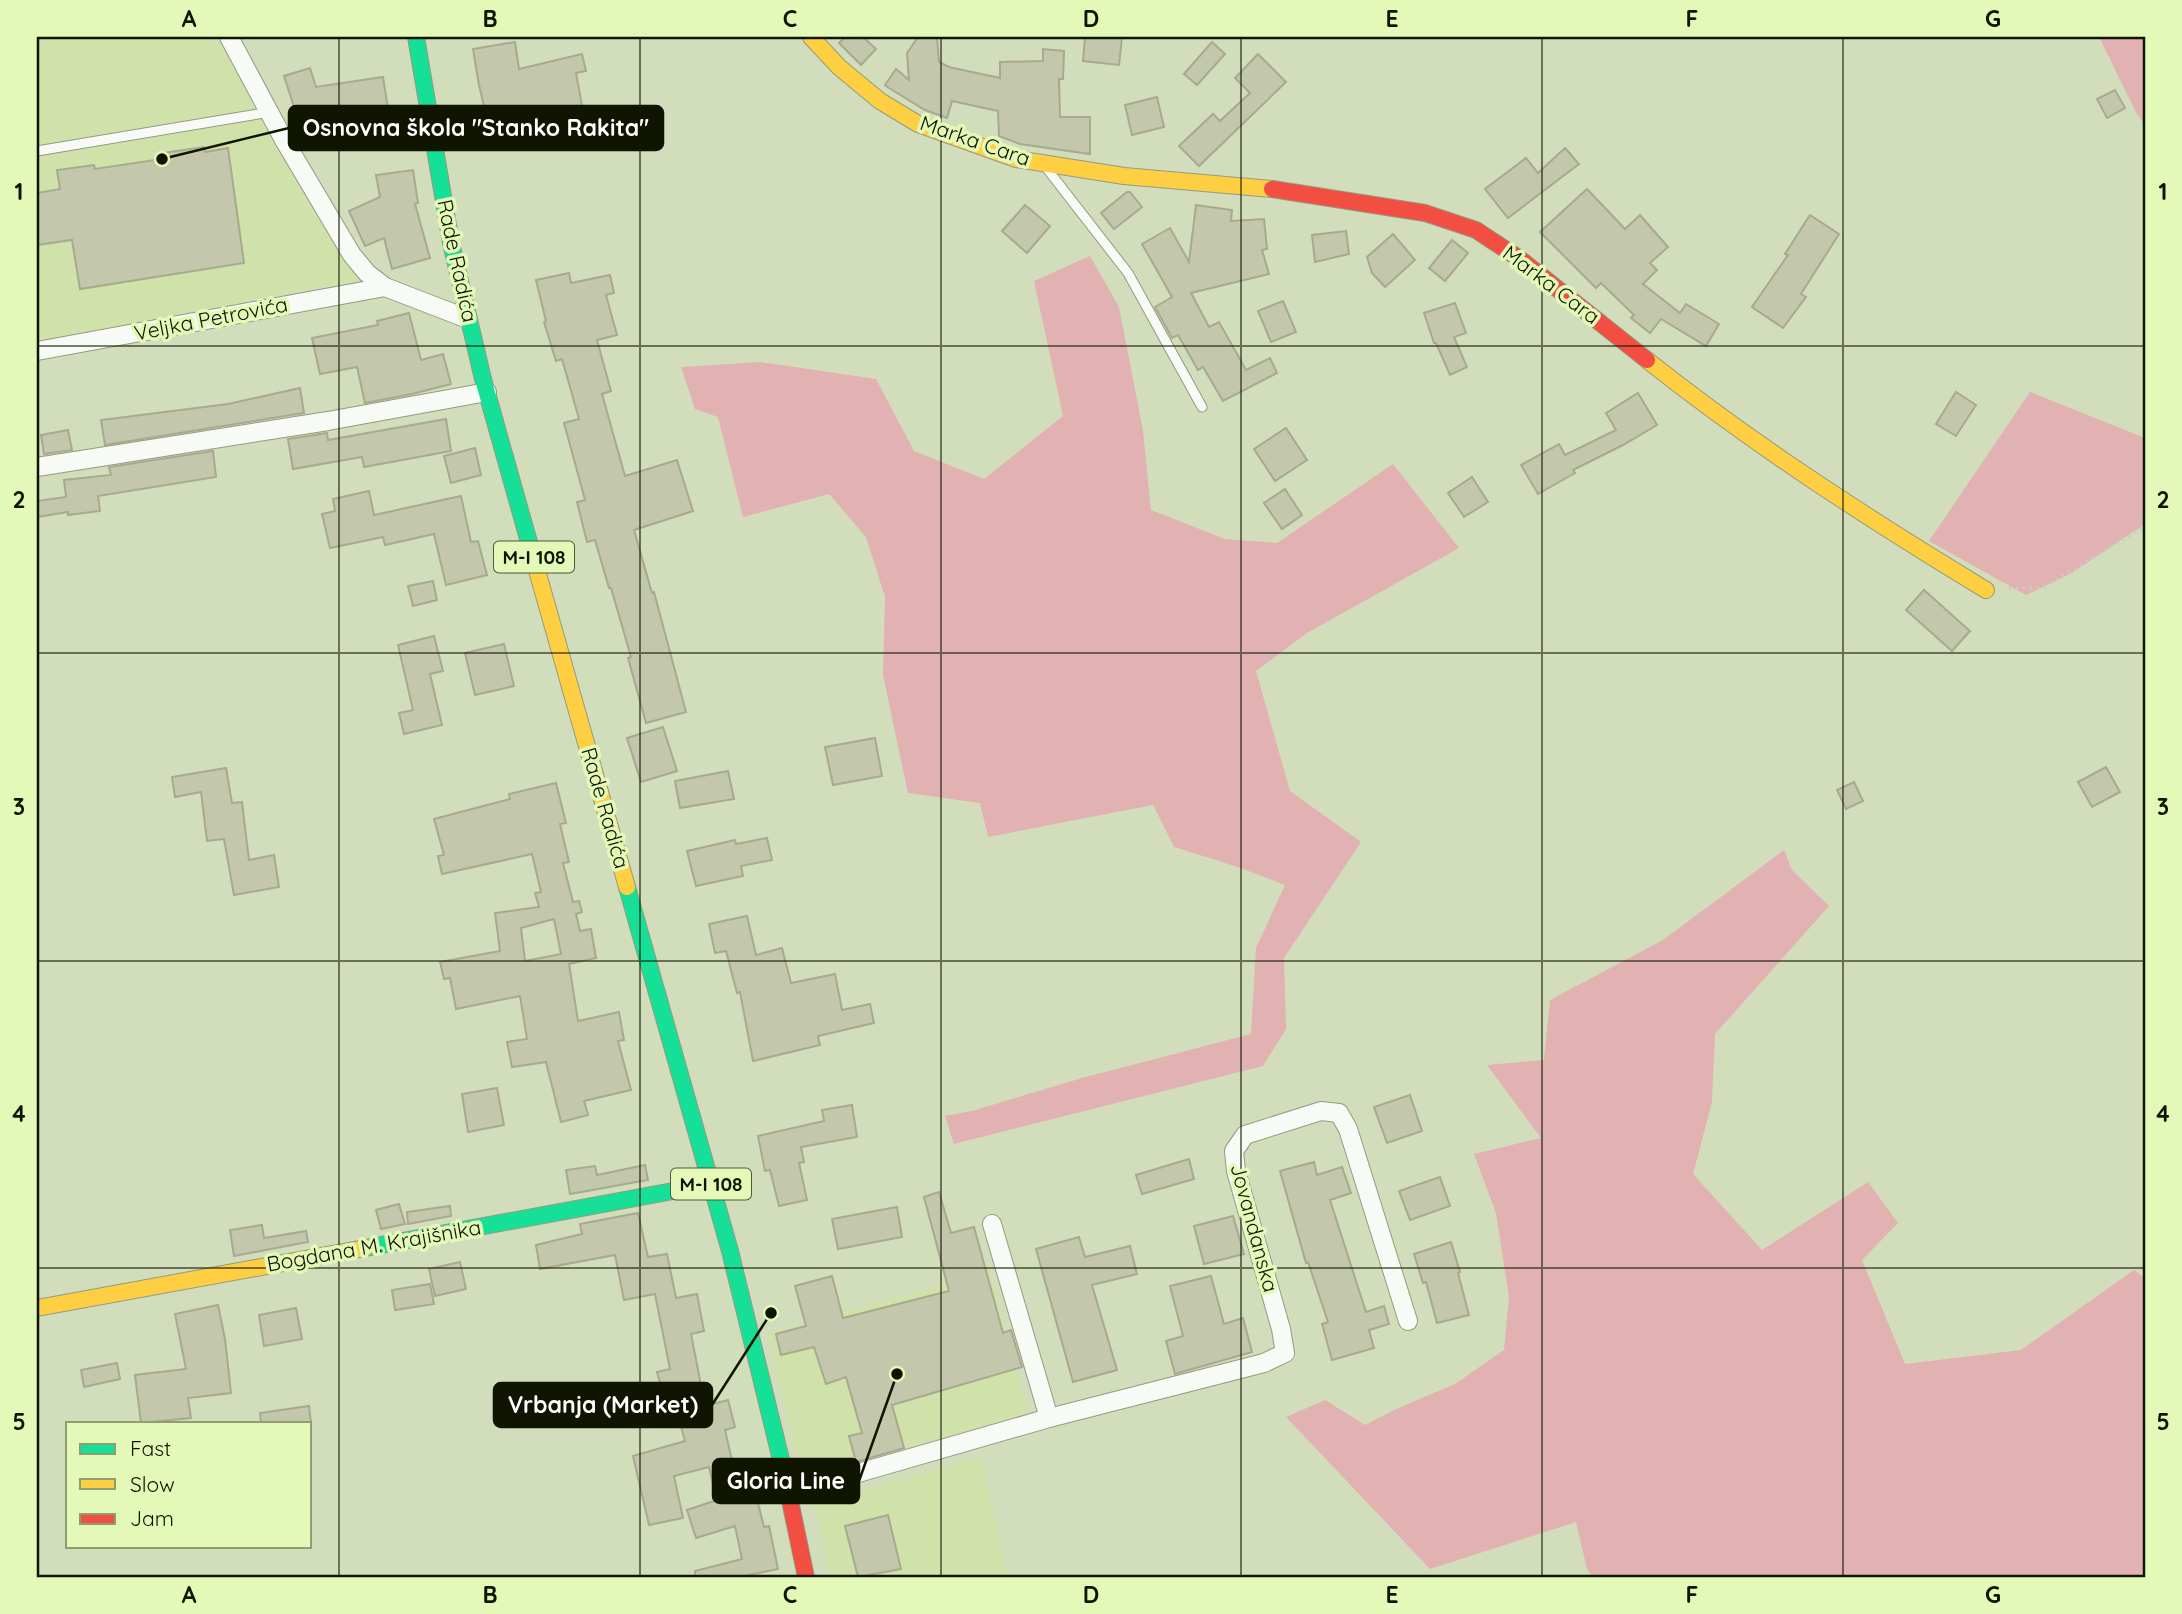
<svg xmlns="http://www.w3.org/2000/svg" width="2182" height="1614" font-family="Quicksand,sans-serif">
<rect width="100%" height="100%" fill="#d2ddbb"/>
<!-- built -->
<g fill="#d0e1aa">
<polygon points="37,37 216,37 359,281 37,341"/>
<polygon points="990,1271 1028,1414 801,1476 768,1333"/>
<polygon points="981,1457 1008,1577 830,1577 815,1504"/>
</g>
<!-- green -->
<g fill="#e1b2b1">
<polygon points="2099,37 2145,37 2145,125 2137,114"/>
<polygon points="1090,256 1119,307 1143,431 1151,510 1225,539 1277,543 1393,464 1459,548 1307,633 1256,671 1290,791 1361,842 1284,958 1286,1029 1263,1066 954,1144 945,1116 972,1111 1082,1078 1251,1034 1256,948 1285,885 1238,867 1174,847 1153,805 988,837 980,803 908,793 883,675 885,597 866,537 829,494 743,517 718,417 695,409 681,367 761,362 876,379 914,451 984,479 1063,416 1034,281"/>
<polygon points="2030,392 2145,438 2145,524 2070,574 2026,595 1929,541"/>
<polygon points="1784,850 1792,870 1829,906 1715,1034 1712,1102 1693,1174 1762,1250 1868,1182 1898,1223 1862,1260 1905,1364 2021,1350 2134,1270 2145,1278 2145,1577 1592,1577 1587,1569 1576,1522 1430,1569 1286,1417 1325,1400 1365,1425 1394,1410 1455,1384 1504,1350 1509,1297 1496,1213 1474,1154 1541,1138 1487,1065 1544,1060 1550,1000 1663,940"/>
</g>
<!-- building -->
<g fill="#c3c7ab" stroke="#a7aa8f" stroke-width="2" fill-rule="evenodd">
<polygon points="845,37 863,37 876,49 861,65 839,43"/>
<polygon points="918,37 937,37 939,62 949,67 1000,78 1000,62 1043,61 1043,49 1064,51 1063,79 1059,79 1060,117 1090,117 1090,154 1020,144 999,136 998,111 952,101 947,118 925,110 889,88 885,85 896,69 909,80 907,53"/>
<polygon points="1085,37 1122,37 1119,65 1083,61"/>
<polygon points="515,42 519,69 582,54 586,71 576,73 585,122 527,131 529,140 494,148 479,85 473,49"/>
<polygon points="1212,42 1225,54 1197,85 1184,74"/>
<polygon points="1258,54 1286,82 1199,166 1179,146 1213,114 1220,121 1250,93 1235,78"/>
<polygon points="310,68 316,87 383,77 388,109 325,119 329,128 300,140 289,116 296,113 284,76"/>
<polygon points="2115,90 2125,108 2107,118 2097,99"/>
<polygon points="1157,97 1164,127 1132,135 1125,105"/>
<polygon points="204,147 205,152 228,148 244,263 80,289 72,240 37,245 37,193 60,189 57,170 94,165 95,169 162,159 162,153"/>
<polygon points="1565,148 1579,164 1508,218 1485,189 1526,158 1538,173"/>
<polygon points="413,170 418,203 415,204 430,258 392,269 384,238 365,246 349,211 380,197 376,175"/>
<polygon points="1587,189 1625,229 1640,215 1668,247 1650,263 1657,270 1643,284 1680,313 1686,304 1719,324 1706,346 1661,319 1650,333 1631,318 1634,315 1601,283 1596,288 1540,232"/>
<polygon points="1127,192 1130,192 1142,207 1114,229 1101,213"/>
<polygon points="1025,205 1050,226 1027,253 1002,231"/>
<polygon points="1196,205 1232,210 1231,221 1264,219 1267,249 1262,250 1269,274 1191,293 1209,327 1219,322 1246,370 1270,358 1277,373 1223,401 1203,367 1198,370 1178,335 1172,338 1155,307 1172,297 1142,244 1170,228 1189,262"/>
<polygon points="1810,215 1839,234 1801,294 1806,297 1783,328 1752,307 1788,255 1785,254"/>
<polygon points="1346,231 1349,254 1315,262 1312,235"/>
<polygon points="1393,234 1415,260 1385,287 1372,273 1367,257"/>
<polygon points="1452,240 1468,253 1445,281 1429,268"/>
<polygon points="569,273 571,283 610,275 614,293 606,295 617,335 597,340 611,391 602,394 625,476 677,460 693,511 634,530 652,593 654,592 686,712 646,723 628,658 631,657 611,588 609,588 595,540 587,542 577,502 585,500 564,423 579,419 562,359 556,361 544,322 546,321 536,280"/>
<polygon points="1283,301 1296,332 1271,342 1258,311"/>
<polygon points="1455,303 1466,333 1454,337 1467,367 1450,375 1436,343 1434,343 1424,313"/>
<polygon points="409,313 421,360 443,354 451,384 412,394 365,403 357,367 320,374 312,338 378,325 377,321"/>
<polygon points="300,388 304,413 105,445 101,420 228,404"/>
<polygon points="1956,392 1976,405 1956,436 1936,424"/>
<polygon points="1638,393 1657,425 1623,445 1573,470 1575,473 1538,494 1521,465 1559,444 1565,455 1616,430 1606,413"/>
<polygon points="446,419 451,451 364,467 362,457 293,469 288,439 327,433 328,440"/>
<polygon points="1286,428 1307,460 1275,481 1254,449"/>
<polygon points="68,430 72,450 44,454 41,435"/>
<polygon points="475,448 481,475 451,483 444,456"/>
<polygon points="213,451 216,477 98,496 100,511 68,515 68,512 37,517 37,501 66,497 64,480 111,475 109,467"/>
<polygon points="1472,477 1488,502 1464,517 1448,493"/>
<polygon points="1285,489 1302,515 1282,529 1264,503"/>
<polygon points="369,491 374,515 461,496 471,542 478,541 487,575 446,585 434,534 385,545 383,537 330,548 322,514 335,511 333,499"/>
<polygon points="433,581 437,600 413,606 408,586"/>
<polygon points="1924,590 1970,631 1952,651 1906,610"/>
<polygon points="434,636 443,671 430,674 442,725 404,734 399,713 413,710 398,645"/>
<polygon points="504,644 514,686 475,695 465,653"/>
<polygon points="663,727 677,771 641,782 627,738"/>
<polygon points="875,738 882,776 833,785 825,747"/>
<polygon points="2106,767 2120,792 2092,807 2078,782"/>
<polygon points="226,768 232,803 242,802 249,860 274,855 279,887 234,895 224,839 207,841 201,792 175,797 172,777"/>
<polygon points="728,771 734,799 680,808 675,781"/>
<polygon points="1854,782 1863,801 1846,809 1837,790"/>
<path d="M556 783 566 823 560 824 569 862 563 863 573 902 579 901 582 912 576 914 580 931 591 929 596 958 569 964 578 1021 619 1012 624 1040 618 1041 631 1090 584 1101 588 1115 561 1122 546 1062 512 1067 507 1042 527 1039 520 996 456 1009 450 978 444 979 440 962 500 951 495 913 539 907 535 893 541 892 532 854 442 874 438 856 444 855 434 819 510 799 509 794ZM554 919 561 954 525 961 521 928Z"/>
<polygon points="767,838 772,860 741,866 743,876 696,886 687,851 735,840 736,844"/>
<polygon points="747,916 756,955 782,948 791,983 835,974 842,1010 870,1004 874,1023 818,1036 820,1045 753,1061 740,992 737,993 726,951 715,953 709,924"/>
<polygon points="497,1088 504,1125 468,1132 462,1094"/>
<polygon points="1410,1095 1422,1131 1387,1143 1374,1107"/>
<polygon points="852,1105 857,1137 801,1147 804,1162 799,1163 807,1200 779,1206 770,1170 765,1171 758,1136 824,1121 822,1110"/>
<polygon points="1189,1159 1194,1179 1142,1194 1136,1175"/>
<polygon points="1314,1162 1317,1175 1342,1167 1351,1193 1330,1200 1366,1312 1384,1306 1389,1324 1369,1330 1374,1348 1332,1360 1322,1324 1328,1322 1308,1262 1306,1263 1280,1171"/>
<polygon points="645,1165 648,1180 570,1194 566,1170 595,1166 597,1175"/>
<polygon points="1440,1177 1450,1206 1410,1220 1399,1191"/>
<polygon points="939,1192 951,1233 974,1227 1003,1333 1011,1330 1022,1367 892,1405 904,1448 856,1462 849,1436 862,1433 846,1377 826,1384 814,1347 781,1355 776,1334 806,1326 795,1286 832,1276 843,1318 949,1291 924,1197"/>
<polygon points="399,1204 405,1224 381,1229 376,1210"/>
<polygon points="450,1206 451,1216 408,1224 407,1212"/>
<polygon points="897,1207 902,1237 838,1249 832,1219"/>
<polygon points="638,1213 648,1257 667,1254 676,1298 697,1294 704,1331 691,1334 705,1406 728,1400 735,1427 725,1430 739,1491 754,1487 764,1527 769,1526 778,1569 739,1577 695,1577 695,1571 742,1559 735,1526 696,1538 687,1510 717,1500 709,1467 674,1476 683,1518 649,1525 633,1456 685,1441 675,1404 641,1412 636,1389 660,1383 657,1372 670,1369 655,1294 624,1300 615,1255 540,1269 536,1245 582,1234 580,1224"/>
<polygon points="1233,1216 1244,1254 1204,1264 1194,1226"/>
<polygon points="262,1225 264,1238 306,1231 308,1242 234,1256 230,1230"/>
<polygon points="1079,1237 1085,1257 1130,1246 1137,1274 1092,1285 1117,1370 1073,1382 1036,1249"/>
<polygon points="1451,1242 1460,1272 1458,1273 1469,1315 1437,1323 1426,1282 1423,1283 1414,1254"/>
<polygon points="460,1262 466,1289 435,1296 429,1269"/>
<polygon points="1211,1276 1224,1324 1243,1318 1252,1352 1175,1374 1166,1341 1183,1336 1170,1286"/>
<polygon points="430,1284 434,1304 395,1310 392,1290"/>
<polygon points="218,1305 225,1339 231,1393 188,1398 191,1418 141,1423 135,1375 186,1369 175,1314"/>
<polygon points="296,1308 302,1339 264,1346 259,1315"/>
<polygon points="117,1363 120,1379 84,1387 81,1370"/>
<polygon points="309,1406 311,1423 261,1423 260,1413"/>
<polygon points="888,1515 901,1569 858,1577 845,1526"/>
</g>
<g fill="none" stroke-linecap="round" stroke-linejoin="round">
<defs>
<g id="lane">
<polyline points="37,151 270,112"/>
<polyline points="1048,170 1128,273 1202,407"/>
</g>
<g id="street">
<polyline points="229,37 284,140 352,255 367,273 385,287 468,319"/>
<polyline points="37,351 385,287"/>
<polyline points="37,467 328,421 487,392"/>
<polyline points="992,1224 1049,1418"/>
<polyline points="789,1493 1049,1418 1264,1363 1285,1353 1281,1329 1236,1171 1234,1151 1245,1135 1321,1111 1339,1113 1348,1129 1408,1321"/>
</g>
<g id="fast">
<polyline points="416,37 451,243 483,379 536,567"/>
<polyline points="627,887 730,1251 784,1472"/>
<polyline points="365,1248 711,1184"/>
</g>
<g id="slow">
<polyline points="811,37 839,67 880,101 918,124 1016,159 1124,176 1272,189"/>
<path d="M1647 360C1754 445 1869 519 1986 590"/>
<polyline points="536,567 627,887"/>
<polyline points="37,1308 365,1248"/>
</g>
<g id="jam">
<polyline points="1272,189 1425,213 1476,230 1520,259 1647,360"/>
<polyline points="784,1472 806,1577"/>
</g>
</defs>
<!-- lane casing -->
<use href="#lane" stroke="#939b80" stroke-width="11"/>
<!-- street casing -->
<use href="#street" stroke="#939b80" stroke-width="20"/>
<!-- fast casing -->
<use href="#fast" stroke="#939b80" stroke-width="18"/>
<!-- slow casing -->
<use href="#slow" stroke="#939b80" stroke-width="18"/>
<!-- jam casing -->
<use href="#jam" stroke="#939b80" stroke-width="18"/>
<!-- path -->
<polyline stroke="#caccc3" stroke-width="3.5" stroke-dasharray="2 5" stroke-linecap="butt" points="2009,589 2044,587 2145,526"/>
<!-- lane -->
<use href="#lane" stroke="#f8faf5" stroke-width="9"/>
<!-- street -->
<use href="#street" stroke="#f8faf5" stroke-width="18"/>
<!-- fast -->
<use href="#fast" stroke="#16e098" stroke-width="16"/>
<!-- slow -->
<use href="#slow" stroke="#ffcf43" stroke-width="16"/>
<!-- jam -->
<use href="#jam" stroke="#f24e42" stroke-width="16"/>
</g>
<!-- grid -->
<path fill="none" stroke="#0f1501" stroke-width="2" stroke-opacity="0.55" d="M339 37V1577M640 37V1577M941 37V1577M1241 37V1577M1542 37V1577M1843 37V1577M37 346H2145M37 653H2145M37 961H2145M37 1268H2145"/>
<g text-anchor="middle" stroke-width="7" stroke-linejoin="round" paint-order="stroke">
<!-- shield labels -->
<g fill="#e4f9b8" stroke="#4f5938" stroke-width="2">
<rect x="494" y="541.5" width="80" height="31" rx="5"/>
<rect x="671" y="1168.5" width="80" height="31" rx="5"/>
</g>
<g font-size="19" font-weight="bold" fill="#0f1501">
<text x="534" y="564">M-I 108</text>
<text x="711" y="1191">M-I 108</text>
</g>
<!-- street labels -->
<g font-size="21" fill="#0f1501" stroke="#e4f9b8">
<text transform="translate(975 141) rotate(19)" y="7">Marka Cara</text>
<text transform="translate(457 261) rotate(78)" y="7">Rade Radića</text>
<text transform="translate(1551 285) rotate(37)" y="7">Marka Cara</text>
<text transform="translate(211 319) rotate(-11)" y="7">Veljka Petrovića</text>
<text transform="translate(605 808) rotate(74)" y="7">Rade Radića</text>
<text transform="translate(1254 1228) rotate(75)" y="7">Jovandanska</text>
<text transform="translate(374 1246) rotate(-10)" y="7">Bogdana M. Krajišnika</text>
</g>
</g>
<!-- callouts -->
<path fill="none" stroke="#0f1501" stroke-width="2.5" d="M162 159L289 128M771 1313L712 1405M897 1374L859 1481"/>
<g fill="#0f1501" stroke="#e4f9b8" stroke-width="2.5">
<circle cx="162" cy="159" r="7"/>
<circle cx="771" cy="1313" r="7"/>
<circle cx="897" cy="1374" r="7"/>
</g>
<g fill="#0f1501" stroke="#0f1501" stroke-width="2.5">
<rect x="289" y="106" width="374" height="44" rx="7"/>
<rect x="494" y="1383" width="218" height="44" rx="7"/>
<rect x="713" y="1459" width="146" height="44" rx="7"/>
</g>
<g font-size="23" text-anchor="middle" font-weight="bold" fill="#fff">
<text x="476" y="136">Osnovna škola "Stanko Rakita"</text>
<text x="603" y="1413">Vrbanja (Market)</text>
<text x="786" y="1489">Gloria Line</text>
</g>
<!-- border -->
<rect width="2182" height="1614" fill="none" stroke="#e4f9b8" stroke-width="77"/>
<!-- legend -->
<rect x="66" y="1422" width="245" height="126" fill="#e4f9b8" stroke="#8f9e6f" stroke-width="2"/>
<rect x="80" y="1444" width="35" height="10" fill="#16e098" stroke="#8f9e6f" stroke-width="2"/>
<text x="130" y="1456" font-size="21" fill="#0f1501">Fast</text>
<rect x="80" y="1479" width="35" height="10" fill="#ffcf43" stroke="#8f9e6f" stroke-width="2"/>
<text x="130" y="1492" font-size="21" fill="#0f1501">Slow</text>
<rect x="80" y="1514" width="35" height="10" fill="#f24e42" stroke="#8f9e6f" stroke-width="2"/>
<text x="130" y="1526" font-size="21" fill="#0f1501">Jam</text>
<rect x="38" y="38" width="2106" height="1538" fill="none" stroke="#0f1501" stroke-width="2.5"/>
<g font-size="23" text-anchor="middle" font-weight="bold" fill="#0f1501">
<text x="189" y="27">A</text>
<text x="490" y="27">B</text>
<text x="790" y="27">C</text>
<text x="1091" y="27">D</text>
<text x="1392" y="27">E</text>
<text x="1692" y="27">F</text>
<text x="1993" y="27">G</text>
<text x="19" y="200">1</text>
<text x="2163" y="200">1</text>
<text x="19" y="508">2</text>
<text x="2163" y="508">2</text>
<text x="19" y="815">3</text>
<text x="2163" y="815">3</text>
<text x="19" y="1122">4</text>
<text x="2163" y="1122">4</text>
<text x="19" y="1430">5</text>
<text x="2163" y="1430">5</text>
<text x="189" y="1603">A</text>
<text x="490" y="1603">B</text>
<text x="790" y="1603">C</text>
<text x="1091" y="1603">D</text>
<text x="1392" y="1603">E</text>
<text x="1692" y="1603">F</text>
<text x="1993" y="1603">G</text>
</g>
</svg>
